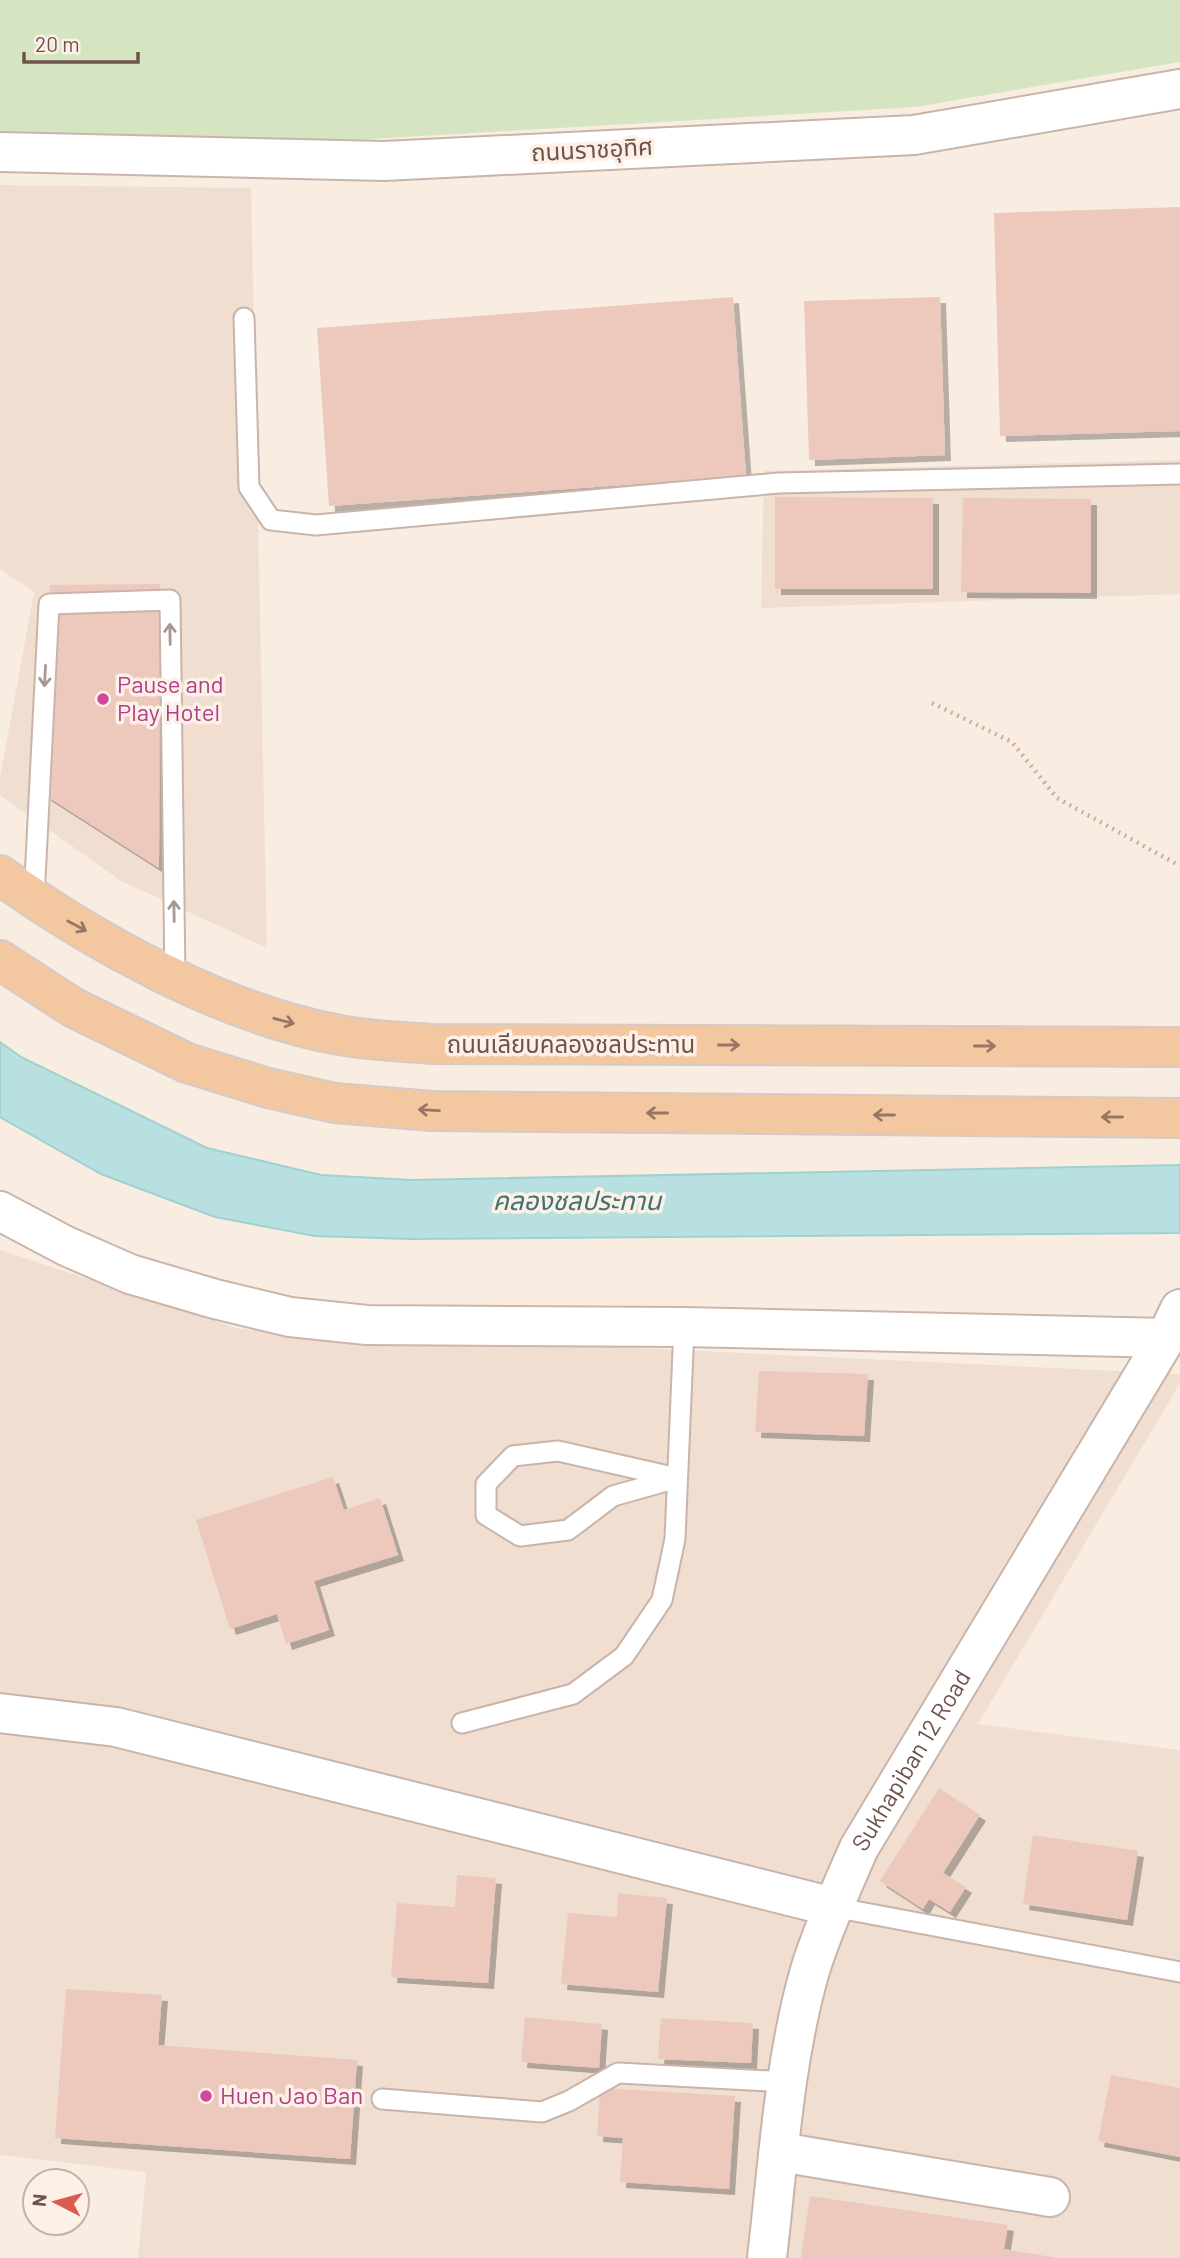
<svg xmlns="http://www.w3.org/2000/svg" width="1180" height="2258" font-family="Barlow,'Noto Sans Thai',sans-serif">
<defs>
<filter id="shadow"><feDropShadow dx="6" dy="6" stdDeviation="0" flood-color="#0004"/></filter>
</defs>
<rect width="100%" height="100%" fill="#f9ede2"/>
<!-- residential -->
<g fill="#f0ded1">
<polygon points="0,185 251,188 267,948 121,881 0,795 0,778 34,592 0,569"/>
<polygon points="1180,460 1180,594 761,608 764,471"/>
<polygon points="0,1250 239,1329 1180,1374 1180,1383 978,1724 1180,1750 1180,2258 138,2258 146,2172 0,2155"/>
</g>
<!-- green -->
<polygon fill="#d5e5c2" points="0,0 1180,0 1180,62 915,107 355,140 0,133"/>
<!-- water -->
<polygon fill="#b9e0e1" stroke="#a0d1d1" stroke-width="2" points="0,1042 21,1057 207,1148 321,1175 412,1180 1180,1165 1180,1233 411,1239 315,1236 215,1217 101,1174 0,1117"/>
<!-- building -->
<g fill="#ecc9bc" filter="url(#shadow)">
<polygon points="1180,207 1180,431 1000,436 994,213"/>
<polygon points="733,297 746,476 329,506 317,328"/>
<polygon points="940,297 945,455 809,460 804,301"/>
<polygon points="775,497 933,498 933,589 775,589"/>
<polygon points="963,498 1091,499 1091,593 961,592"/>
<polygon points="160,584 159,868 45,795 50,585"/>
<polygon points="759,1371 868,1374 864,1436 755,1432"/>
<polygon points="333,1477 344,1510 380,1498 398,1555 314,1581 329,1630 286,1644 277,1614 230,1629 196,1520"/>
<polygon points="939,1788 980,1815 943,1873 966,1887 950,1912 929,1899 923,1909 880,1881"/>
<polygon points="1033,1835 1138,1851 1127,1920 1023,1904"/>
<polygon points="457,1875 496,1878 488,1983 391,1977 397,1903 455,1907"/>
<polygon points="618,1893 667,1898 658,1992 561,1984 568,1913 617,1917"/>
<polygon points="66,1989 162,1995 158,2045 357,2060 350,2159 55,2138"/>
<polygon points="525,2017 602,2024 599,2068 521,2062"/>
<polygon points="661,2018 753,2023 751,2063 658,2059"/>
<polygon points="1111,2075 1180,2088 1180,2157 1098,2141"/>
<polygon points="600,2088 735,2096 729,2189 620,2182 623,2138 597,2136"/>
<polygon points="810,2196 1008,2225 1004,2249 1057,2258 801,2258"/>
</g>
<g fill="none" stroke-linecap="round" stroke-linejoin="round">
<defs>
<g id="lane">
<polyline points="244,318 249,487 271,520 316,525 779,483 1180,474"/>
<polyline points="34,899 49,604 170,600 175,979"/>
<polygon points="558,1451 677,1478 613,1496 568,1530 520,1536 486,1515 486,1484 513,1456"/>
<polyline points="462,1723 573,1694 624,1656 662,1600 675,1539 684,1327"/>
<polyline points="833,1907 1180,1972"/>
<polyline points="382,2099 542,2112 569,2101 618,2073 788,2082"/>
</g>
<g id="street">
<polyline points="0,152 384,161 914,135 1180,89"/>
<polyline points="0,1713 116,1727 833,1907"/>
<polyline points="780,2152 1050,2197"/>
<path id="s1" d="M767 2258C778 2165 784 2057 811 1967 824 1926 842 1887 859 1848L1166 1338 1180 1309"/>
</g>
<polyline id="secondary" points="0,1211 66,1246 130,1274 215,1299 290,1317 367,1325 684,1327 1166,1338"/>
<g id="primary">
<path d="M0 875C94 942 225 1015 340 1035 369 1041 400 1041 430 1044L1180 1047"/>
<polyline points="0,960 74,1008 187,1063 268,1088 335,1103 432,1111 1180,1118"/>
</g>
</defs>
<!-- lane casing -->
<use href="#lane" stroke="#c9b4aa" stroke-width="23"/>
<!-- street casing -->
<use href="#street" stroke="#c9b4aa" stroke-width="42"/>
<!-- secondary casing -->
<use href="#secondary" stroke="#ceb5aa" stroke-width="42"/>
<!-- primary casing -->
<use href="#primary" stroke="#d4cbc9" stroke-width="42"/>
<!-- path -->
<polyline stroke="#d0aca0" stroke-width="4.5" stroke-dasharray="2 5" stroke-linecap="butt" points="932,703 1012,742 1057,798 1180,866"/>
<!-- lane -->
<use href="#lane" stroke="#fff" stroke-width="19"/>
<!-- street -->
<use href="#street" stroke="#fff" stroke-width="38"/>
<!-- secondary -->
<use href="#secondary" stroke="#fff" stroke-width="38"/>
<!-- primary -->
<use href="#primary" stroke="#f3c8a0" stroke-width="38"/>
</g>
<!-- one-way arrows -->
<defs><path id="oneway-shaft" d="M-6 0H5M1.5-3L5.5 0L1.5 3" fill="none" stroke-width="1.6" stroke-linecap="round" stroke-linejoin="round" transform="scale(1.75)"/></defs>
<g stroke="#a89893">
<use href="#oneway-shaft" transform="translate(170 634) rotate(-91)"/>
<use href="#oneway-shaft" transform="translate(45 676) rotate(93)"/>
<use href="#oneway-shaft" transform="translate(174 911) rotate(-91)"/>
</g>
<g stroke="#967664">
<use href="#oneway-shaft" transform="translate(77 926) rotate(28)"/>
<use href="#oneway-shaft" transform="translate(284 1021) rotate(15)"/>
<use href="#oneway-shaft" transform="translate(729 1045)"/>
<use href="#oneway-shaft" transform="translate(985 1046)"/>
<use href="#oneway-shaft" transform="translate(429 1110) rotate(-177)"/>
<use href="#oneway-shaft" transform="translate(657 1113) rotate(-180)"/>
<use href="#oneway-shaft" transform="translate(884 1115) rotate(-180)"/>
<use href="#oneway-shaft" transform="translate(1112 1117) rotate(-180)"/>
</g>
<!-- markers -->
<g fill="#d1479c" stroke="#fdf1e7" stroke-width="2.5">
<circle cx="103" cy="699" r="7"/>
<circle cx="206" cy="2096" r="7"/>
</g>
<g text-anchor="middle" stroke-width="7" stroke-linejoin="round" paint-order="stroke">
<!-- street labels -->
<g font-size="24" fill="#6e534b" stroke="#fdf1e7">
<text transform="translate(592 150) rotate(-3)" y="8">ถนนราชอุทิศ</text>
<text x="571" y="1053">ถนนเลียบคลองชลประทาน</text>
<text dy="8" stroke="none"><textPath href="#s1" startOffset="525">Sukhapiban 12 Road</textPath></text>
</g>
<!-- hotel labels -->
<g font-size="24" fill="#b23c85" stroke="#fdf1e7" text-anchor="start">
<text x="117" y="693">Pause and<tspan x="117" dy="28">Play Hotel</tspan></text>
<text x="220" y="2104">Huen Jao Ban</text>
</g>
<!-- water labels -->
<g font-size="26" font-style="italic" fill="#417272" stroke="#fdf1e7">
<text x="577" y="1210">คลองชลประทาน</text>
</g>
</g>
<!-- north arrow -->
<g transform="translate(56 2202) rotate(276)"><circle r="33" fill="#fdf1e7" stroke="#c4b2a9" stroke-width="2"/>
<path d="M0-5L12 26L0 18L-12 26Z" fill="#d95d52"/>
<text y="-10" font-size="19" font-weight="bold" text-anchor="middle" fill="#6e534b">N</text>
</g>
<!-- scale -->
<path d="M24 52v10h114v-10" fill="none" stroke="#6e534b" stroke-width="3.5"/>
<text x="35" y="52" font-size="21" fill="#6e534b" stroke="#fdf1e7" stroke-width="5" paint-order="stroke">20 m</text>
</svg>
